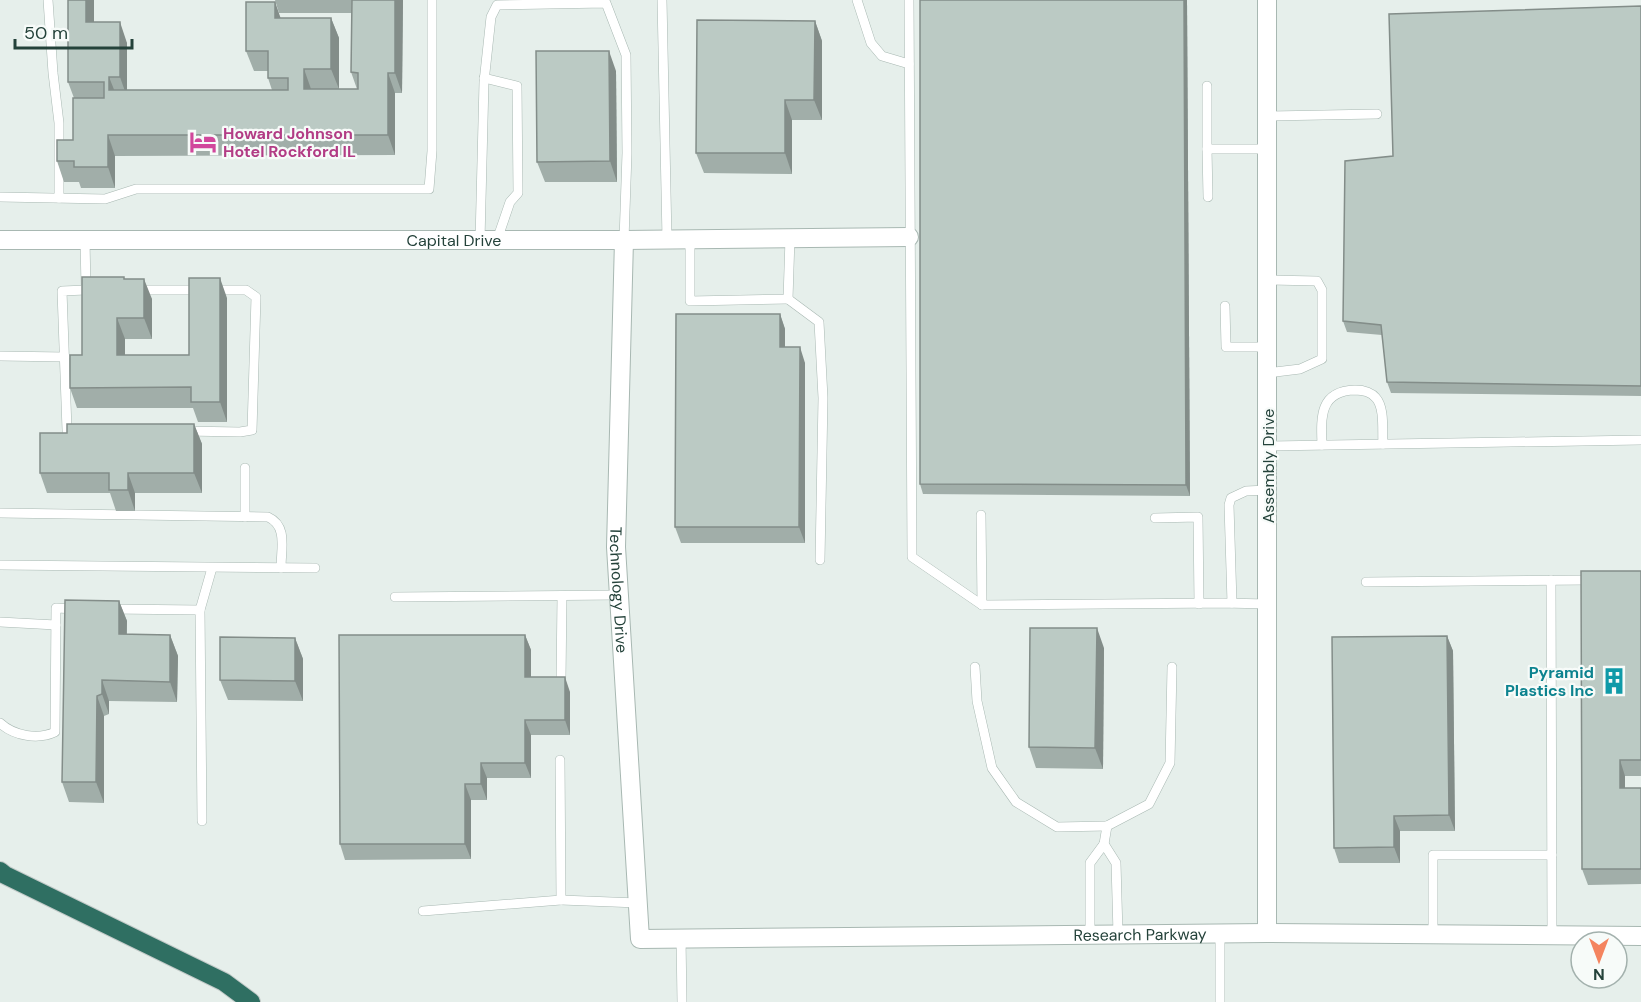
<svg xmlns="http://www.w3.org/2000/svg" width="1641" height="1002" font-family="'DM Sans',sans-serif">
<rect width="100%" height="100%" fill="#e6efeb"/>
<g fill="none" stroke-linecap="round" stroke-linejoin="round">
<defs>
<g id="lane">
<polyline points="48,0 53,73 59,123 59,198"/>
<polyline points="662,0 667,239"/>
<polyline points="857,0 871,43 882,56 909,64"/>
<polyline points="909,0 912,557 982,605"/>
<polyline points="484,78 517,86 518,193 510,202 497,240"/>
<polyline points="1207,86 1207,149 1268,149"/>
<polyline points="1268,116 1377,114"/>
<polyline points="1207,149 1208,197"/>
<polyline points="0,197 105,199 136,189 429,189 432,151 432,0"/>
<polyline points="690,239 690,301 788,299 790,238"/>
<polyline points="85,240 86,288"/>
<polyline points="480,240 484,82 491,17 497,5 606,3 626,55 627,153 624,240"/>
<polyline points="1267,280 1317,281 1322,290 1322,359 1300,369 1267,373"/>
<polyline points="137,290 198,290"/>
<polyline points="788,299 819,322 823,398 820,560"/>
<polyline points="1225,306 1226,347 1267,347"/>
<polyline points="0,356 65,357"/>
<polyline points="72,430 67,430 62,291 86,290"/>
<polyline points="185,431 240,432 252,430 256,297 246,290 212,290"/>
<path d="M1322 445C1321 418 1319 391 1355 390 1362 390 1371 392 1376 398 1385 408 1382 431 1383 444"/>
<polyline points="1267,446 1641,440"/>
<polyline points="245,468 245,517"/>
<path d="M0 513 268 517C288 526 281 549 281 568"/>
<polyline points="981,515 982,605 1223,603 1268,604"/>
<polyline points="1155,518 1198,517 1199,604"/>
<polyline points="0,565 315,568"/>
<polyline points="1551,580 1552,935"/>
<polyline points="1366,582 1591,580"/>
<polyline points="395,597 618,595"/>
<polyline points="1232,603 1229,505 1231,498 1246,491 1267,490"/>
<polyline points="111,609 200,610 202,821"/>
<polyline points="200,610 212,568"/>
<polyline points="0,622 56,625"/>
<polyline points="975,667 977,701 992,768 1016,802 1057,827 1107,826"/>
<polyline points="561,680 562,596"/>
<path d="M0 723C14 736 38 740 55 732L56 608 77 609"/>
<polyline points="1104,844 1107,826 1149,804 1170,763 1172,667"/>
<polyline points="561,900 638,903"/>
<polyline points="423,911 561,900 560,760"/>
<polyline points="1090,934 1090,863 1104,844 1116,863 1118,934"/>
<polyline points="1433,934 1433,855 1552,855"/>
<polyline points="681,938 682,1002"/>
<polyline points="1220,1002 1220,933"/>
</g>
<g id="street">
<path id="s1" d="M0 240H624L909 237"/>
<path id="s2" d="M624 240 616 547 640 939 1267 933 1641 936"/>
<polyline points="1267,933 1267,0"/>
</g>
<polyline id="highway" points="0,871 5,875 224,982 251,1002"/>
</defs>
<!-- lane casing -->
<use href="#lane" stroke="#a8b8b2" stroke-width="10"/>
<!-- street casing -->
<use href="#street" stroke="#a8b8b2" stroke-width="20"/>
<!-- highway casing -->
<use href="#highway" stroke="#c2cac8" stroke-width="20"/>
<!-- lane -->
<use href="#lane" stroke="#fff" stroke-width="9"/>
<!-- street -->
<use href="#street" stroke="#fff" stroke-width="18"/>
<!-- highway -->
<use href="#highway" stroke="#2f6f62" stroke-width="18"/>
</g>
<!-- wall -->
<g fill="#a1aea9">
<polygon points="68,0 94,0 94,22 127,43 127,90 272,90 268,78 268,71 254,71 246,51 275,2 280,18 331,18 339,38 339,89 357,89 351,72 352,13 279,13 275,0 403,0 402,93 395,93 395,155 115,156 115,188 81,188 79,182 64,182 57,161 73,140 74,98 68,82"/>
<polygon points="920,0 1187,0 1190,496 923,494 920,484"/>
<polygon points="1641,6 1641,396 1391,393 1387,382 1382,335 1347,332 1343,321 1393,156"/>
<polygon points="815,21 822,41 822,120 792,120 792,174 704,173 696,153"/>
<polygon points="616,71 617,182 545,182 537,162"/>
<polygon points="125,279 152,299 152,339 125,339 125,355 189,355 227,298 227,422 198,422 193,408 77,408 70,388 82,355"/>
<polygon points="780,314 785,329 785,347 805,363 805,543 681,543 675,527"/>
<polygon points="194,424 202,444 202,493 135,493 135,511 116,511 110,493 47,493 40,473 67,433"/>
<polygon points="1641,571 1641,776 1625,776 1625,788 1641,788 1641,884 1588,885 1582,869"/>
<polygon points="119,601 127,621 127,634 170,635 178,656 177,702 109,701 109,714 104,716 104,803 69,802 62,782"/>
<polygon points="525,635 531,650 531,677 570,692 570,735 531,735 531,778 487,778 487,800 471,800 471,859 345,860 340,844"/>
<polygon points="1447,636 1453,651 1455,831 1400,831 1400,863 1339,863 1334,848"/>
<polygon points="295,638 303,659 303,701 228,700 220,680"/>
<polygon points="1104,648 1103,769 1036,768 1029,747"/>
</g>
<!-- shaded-wall -->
<g fill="#838d89">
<polygon points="86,0 94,0 94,43 86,22"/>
<polygon points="395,0 403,0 402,93 395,73"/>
<polygon points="1184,0 1187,0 1190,496 1186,485"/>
<polygon points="275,2 282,22 275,18"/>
<polygon points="331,18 339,38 339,89 331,69"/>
<polygon points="815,21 822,41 822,120 814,100"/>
<polygon points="120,22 127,43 127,97 120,77"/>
<polygon points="609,51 616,71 617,182 610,161"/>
<polygon points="304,69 311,89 304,89"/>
<polygon points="388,73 395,93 395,155 388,135"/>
<polygon points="109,77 117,97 109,90"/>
<polygon points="785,100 792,120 792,174 785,153"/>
<polygon points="108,135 115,156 115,188 108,167"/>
<polygon points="220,278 227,298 227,422 220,402"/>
<polygon points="144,279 152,299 152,339 144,318"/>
<polygon points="780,314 785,329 785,363 780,347"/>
<polygon points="117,318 125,339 125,375 117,355"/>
<polygon points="800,347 805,363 805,543 799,527"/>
<polygon points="194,424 202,444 202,493 194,473"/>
<polygon points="128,473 135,493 135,511 128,490"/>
<polygon points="119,601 127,621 126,655 119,634"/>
<polygon points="1097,628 1104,648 1103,769 1095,748"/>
<polygon points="170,635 178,656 177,702 170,682"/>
<polygon points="525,635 531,650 531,692 525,677"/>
<polygon points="1447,636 1453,651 1455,831 1449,815"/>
<polygon points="295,638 303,659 303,701 295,681"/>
<polygon points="565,677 570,692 570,735 565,720"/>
<polygon points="102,680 109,701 109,714 102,694"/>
<polygon points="97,696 104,716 104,803 96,782"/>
<polygon points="525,720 531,735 531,778 525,763"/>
<polygon points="1620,760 1625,776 1625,804 1620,788"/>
<polygon points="481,763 487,778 487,800 481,784"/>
<polygon points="465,784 471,800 471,859 465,844"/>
<polygon points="1394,816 1400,831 1400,863 1394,847"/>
</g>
<!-- building -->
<g fill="#bbcac4" stroke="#838d89" stroke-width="1.5">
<polygon points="68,0 86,0 86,22 120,22 120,77 109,77 109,90 288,90 288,78 268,78 268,51 246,51 246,2 275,2 275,18 331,18 331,69 304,69 304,89 358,89 358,73 351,72 352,0 395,0 395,73 388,73 388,135 108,135 108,167 74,167 74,161 57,161 57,140 73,140 73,98 104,98 104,82 68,82"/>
<polygon points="920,0 1184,0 1186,485 920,484"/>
<polygon points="1641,6 1641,386 1387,382 1381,325 1343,321 1345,161 1393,156 1389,14"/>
<polygon points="697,20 815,21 814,100 785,100 785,153 696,153"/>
<polygon points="536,51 609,51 610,161 537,162"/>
<polygon points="82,277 124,277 124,279 144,279 144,318 117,318 117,355 189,355 189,278 220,278 220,402 191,402 191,387 70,388 70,355 82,355"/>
<polygon points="676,314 780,314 780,347 800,347 799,527 675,527"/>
<polygon points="67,424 194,424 194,473 128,473 128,490 109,490 109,473 40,473 40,433 67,433"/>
<polygon points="1581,571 1641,571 1641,760 1620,760 1620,788 1641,788 1641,869 1582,869"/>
<polygon points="65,600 119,601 119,634 170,635 170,682 102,680 102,694 97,696 96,782 62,782"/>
<polygon points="1030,628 1097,628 1095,748 1029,747"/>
<polygon points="339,635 525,635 525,677 565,677 565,720 525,720 525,763 481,763 481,784 465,784 465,844 340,844"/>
<polygon points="1447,636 1449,815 1394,816 1394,847 1334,848 1332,637"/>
<polygon points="220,637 295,638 295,681 220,680"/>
</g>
<!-- icons -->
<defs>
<symbol id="hotel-bare" viewBox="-9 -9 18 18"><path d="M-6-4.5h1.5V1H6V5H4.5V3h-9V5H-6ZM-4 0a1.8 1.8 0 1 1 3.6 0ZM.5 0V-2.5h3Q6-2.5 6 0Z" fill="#d1479c" stroke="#f7fbf9" stroke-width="2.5" paint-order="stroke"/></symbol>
<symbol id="building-bare" viewBox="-9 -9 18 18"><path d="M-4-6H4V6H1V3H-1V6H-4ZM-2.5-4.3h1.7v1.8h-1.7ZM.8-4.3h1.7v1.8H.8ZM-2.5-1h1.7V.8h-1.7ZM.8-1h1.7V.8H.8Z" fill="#0f9aa8" stroke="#f7fbf9" stroke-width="2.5" paint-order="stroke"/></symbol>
</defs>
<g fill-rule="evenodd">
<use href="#hotel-bare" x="184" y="123" width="38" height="38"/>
<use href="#building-bare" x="1595" y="662" width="38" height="38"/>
</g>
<g text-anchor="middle" stroke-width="4.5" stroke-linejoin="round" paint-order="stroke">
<!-- hotel labels -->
<g font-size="16" font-weight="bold" fill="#b23c85" stroke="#f7fbf9" text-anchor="start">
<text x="223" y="139">Howard Johnson<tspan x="223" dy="18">Hotel Rockford IL</tspan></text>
</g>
<!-- street labels -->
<g font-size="16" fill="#24423a" stroke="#f7fbf9">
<text dy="6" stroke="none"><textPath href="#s1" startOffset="454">Capital Drive</textPath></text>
<text transform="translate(1268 466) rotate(-90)" y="6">Assembly Drive</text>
<text dy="6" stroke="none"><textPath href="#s2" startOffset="350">Technology Drive</textPath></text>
<text dy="6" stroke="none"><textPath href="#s2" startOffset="1200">Research Parkway</textPath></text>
</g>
<!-- culture labels -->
<g font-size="16" font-weight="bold" fill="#0d838f" stroke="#f7fbf9" text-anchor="end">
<text x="1594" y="678">Pyramid<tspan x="1594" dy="18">Plastics Inc</tspan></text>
</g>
</g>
<!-- north arrow -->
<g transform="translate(1599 960) rotate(180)"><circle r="28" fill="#f7fbf9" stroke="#a3b1ad" stroke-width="1.5"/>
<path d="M0-4.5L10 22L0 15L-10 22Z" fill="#f4845f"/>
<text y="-9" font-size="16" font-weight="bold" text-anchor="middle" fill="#24423a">N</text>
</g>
<!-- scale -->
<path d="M15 39v9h117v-9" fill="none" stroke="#24423a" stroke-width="3"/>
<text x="24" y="39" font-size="18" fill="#24423a" stroke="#f7fbf9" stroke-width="4.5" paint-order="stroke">50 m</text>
</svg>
